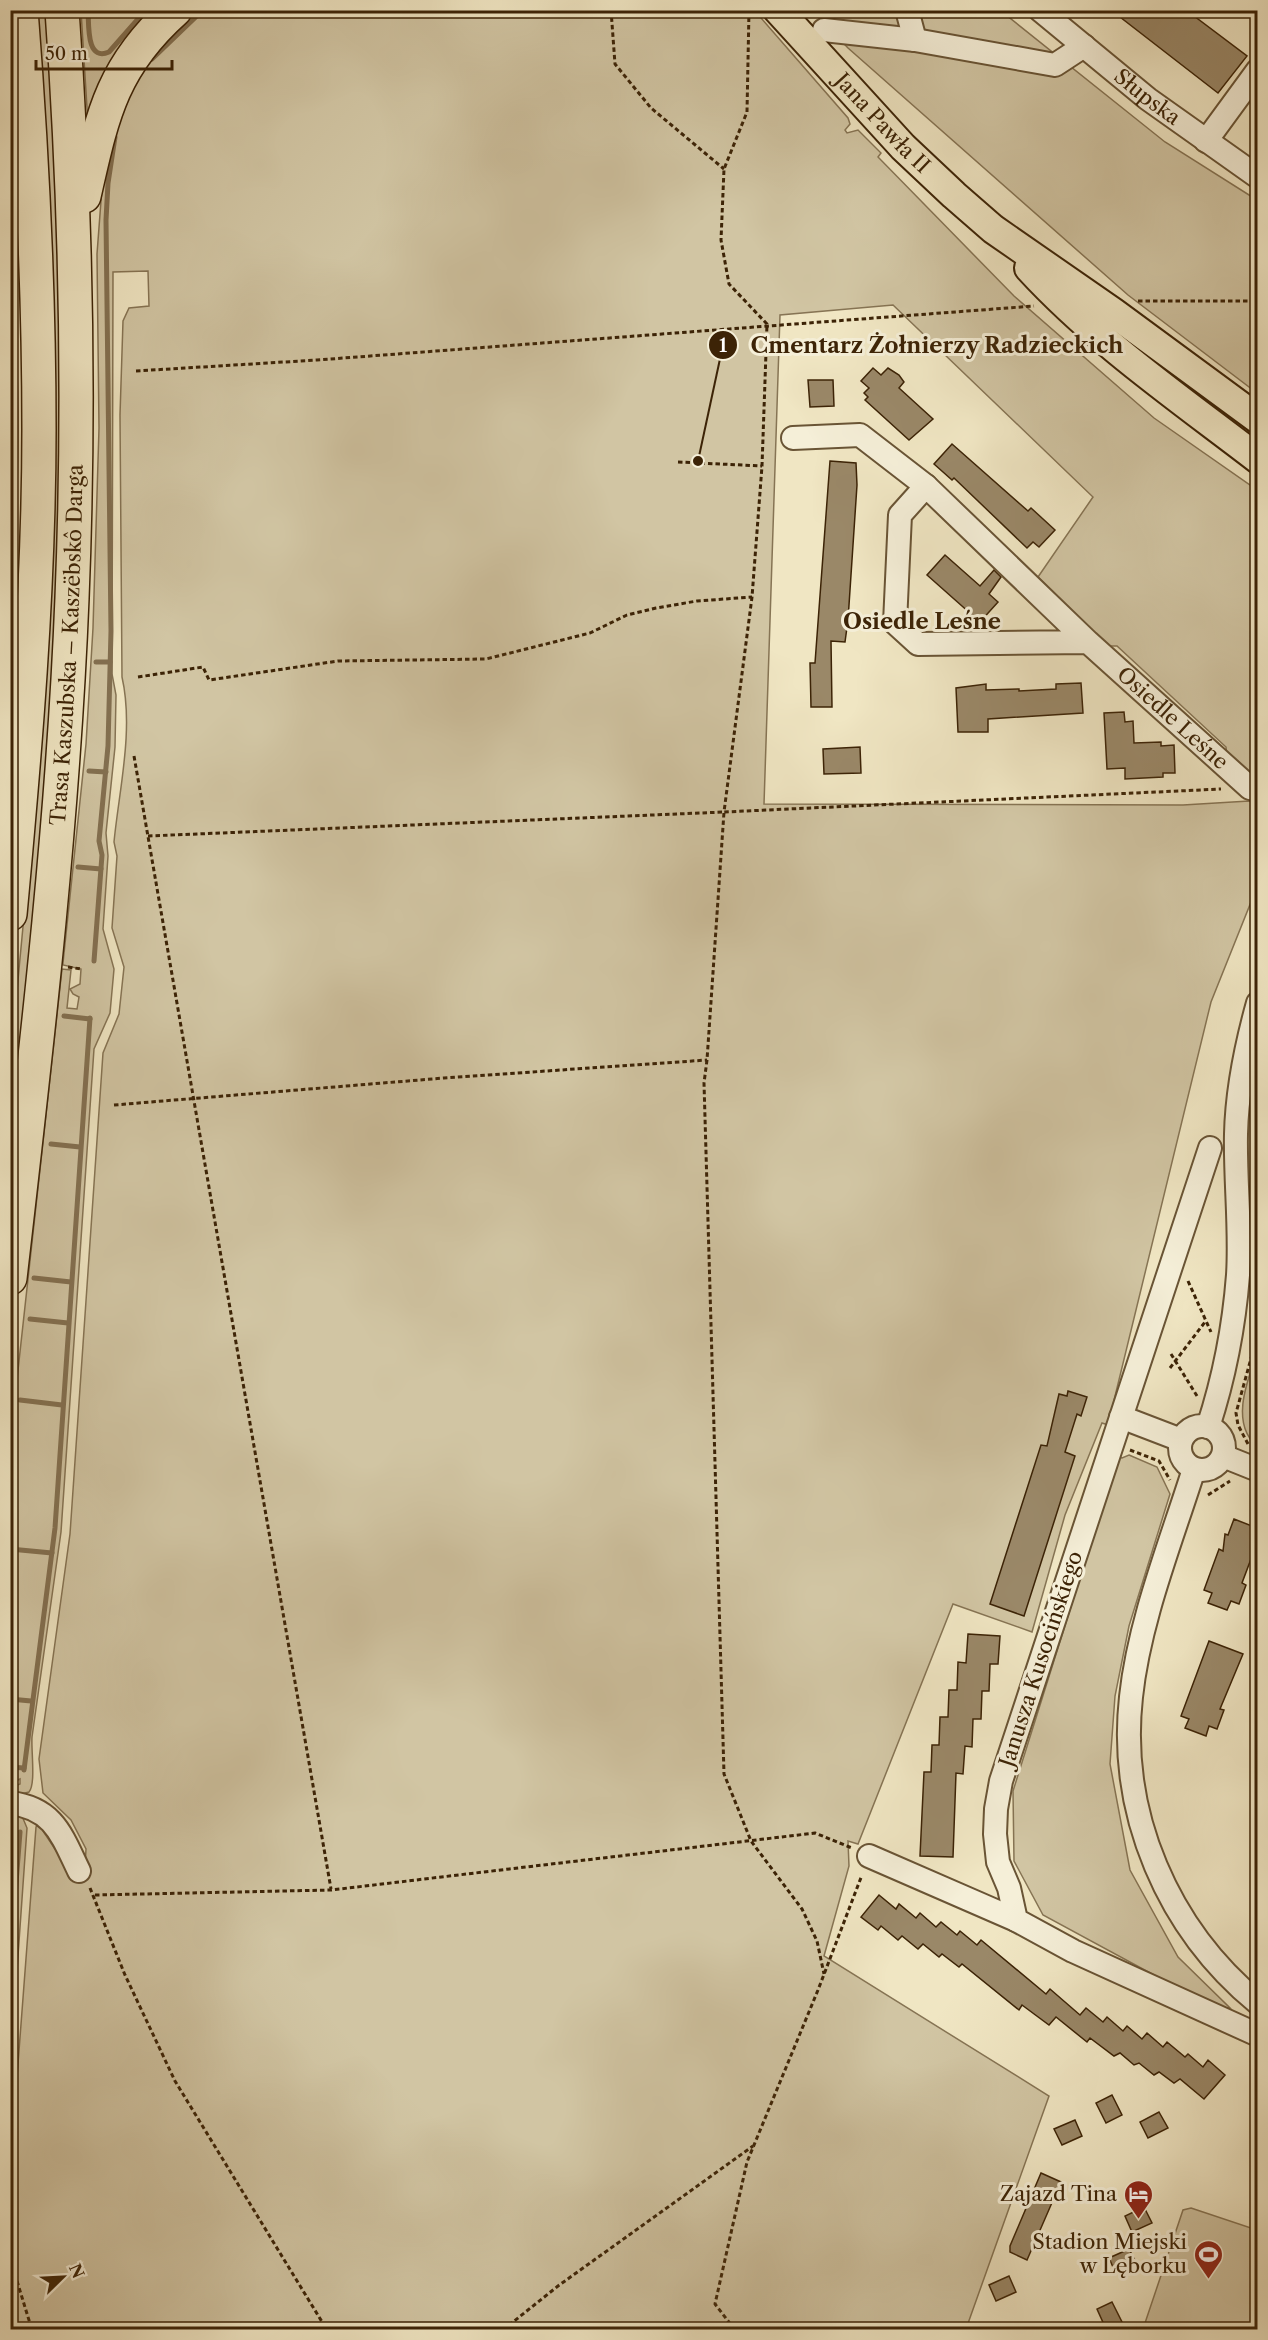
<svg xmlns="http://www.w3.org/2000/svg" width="1268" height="2340" font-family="'Libre Caslon Text',serif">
<rect width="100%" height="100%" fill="#f0e6c3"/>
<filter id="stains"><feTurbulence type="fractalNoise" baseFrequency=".00333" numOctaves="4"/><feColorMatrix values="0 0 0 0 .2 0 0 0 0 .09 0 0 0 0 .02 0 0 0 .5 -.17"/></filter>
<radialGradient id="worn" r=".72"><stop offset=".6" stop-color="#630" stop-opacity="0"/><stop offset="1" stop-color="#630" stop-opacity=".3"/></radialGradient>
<!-- green -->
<g fill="#d1c5a3" stroke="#867454" stroke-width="1.5">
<path d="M49 10C65 236 66 464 54 690 47 816 31 941 20 1066L11 1065V1054L29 863 34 11Z"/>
<path d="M624 10 658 16 691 11H755L848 118 850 124 845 130 847 133 858 130 881 153 878 157 1014 296 1154 418 1257 490V779L1227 757 1226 747 1117 646H1107L1038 577 1093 497 893 305 780 315 764 804 1183 805 1249 801 1257 804V887L1211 1002 1108 1425 1102 1423 1065 1515 1032 1632 953 1604 858 1844 848 1841 849 1866 824 1956 1049 2096 966 2329H11V2101L17 2077 36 1827 39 1825 77 1882 90 1875 85 1867 86 1849 71 1820 43 1793 39 1759 70 1534 103 1053 119 1014 124 967 112 928 117 856 114 842C119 790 134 730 122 677L120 415 123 321 129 308 149 306 148 271 113 272 112 674 116 695 115 747 106 833 108 856 103 929 114 969 110 1013 94 1049 61 1532 32 1737C31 1750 36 1784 29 1792L14 1796 12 1787 20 1784V1779L11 1783V1434L62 969 71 970 67 1008 77 1009 79 997 73 994 70 989 80 984 81 969 63 965V963L86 744 93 628 99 428 97 254 104 161 130 84 185 19 195 11Z"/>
<polygon points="81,11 157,11 88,124"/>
<polygon points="801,11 1001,11 1165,142 1257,200 1257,393 1128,295 848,48 816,15"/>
<polygon points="10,105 16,192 11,176"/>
<path d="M11 280C23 394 17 513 11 627Z"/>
<path d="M1257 1353V1446C1230 1424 1247 1381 1257 1353Z"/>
<polygon points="1129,1455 1157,1467 1170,1494 1129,1626 1115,1696 1110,1764 1130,1870 1178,1957 1230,2008 1213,2007 1043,1915 1014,1861 1013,1791 1118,1457 1122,1458"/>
<polygon points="11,1811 22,1816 27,1828 11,2055"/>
<polygon points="1191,2208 1257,2230 1257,2329 1143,2329 1183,2210"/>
</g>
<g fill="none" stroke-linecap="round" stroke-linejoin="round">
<!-- stream -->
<g stroke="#837051" stroke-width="5">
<path d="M88 10C89 25 86 62 109 52L146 10"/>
<polyline points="152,59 203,10"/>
<polyline points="96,662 110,662"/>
<polyline points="89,771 106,772"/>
<polyline points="78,867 101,869"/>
<polyline points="94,961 102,855 99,841 108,746 111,631 106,220 108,183 115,137"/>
<polyline points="64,1016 90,1019"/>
<polyline points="51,1144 80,1147"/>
<polyline points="34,1278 71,1282"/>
<polyline points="30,1319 68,1323"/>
<polyline points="20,1400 62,1405"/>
<polyline points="10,1549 52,1553"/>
<polyline points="10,1699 31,1701"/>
<polyline points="10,1767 24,1768"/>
<polyline points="24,1770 55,1528 90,1018"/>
<polyline points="10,1959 20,1832"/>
</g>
</g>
<!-- building -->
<g fill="#9a8868" stroke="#3c2306" stroke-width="1.5">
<polygon points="1111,10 1186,10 1247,56 1218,93"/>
<polygon points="873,368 881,375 888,368 899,375 904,382 899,388 933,419 909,440 865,400 868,397 864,393 869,388 861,381"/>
<polygon points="808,380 833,380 834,406 810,407"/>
<polygon points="952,444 1028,511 1031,508 1055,530 1039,547 1033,542 1027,548 954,478 952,480 934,464"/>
<polygon points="830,461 856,463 857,485 848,620 845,642 831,641 832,707 811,707 810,663 815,663"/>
<polygon points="945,555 980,586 994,570 1001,577 989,594 998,602 980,622 927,575"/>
<polygon points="1081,683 1083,713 988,719 988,732 958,732 956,688 986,684 986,690 1019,689 1019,691 1056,689 1056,684"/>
<polygon points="1124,712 1125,722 1133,721 1134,743 1161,742 1161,746 1174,745 1175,773 1163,773 1163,777 1125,779 1125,768 1107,769 1104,713"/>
<polygon points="860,747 861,773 824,774 823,749"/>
<polygon points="1068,1391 1087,1397 1081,1416 1077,1414 1065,1452 1075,1456 1024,1616 990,1604 1041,1445 1047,1446 1059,1394 1067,1396"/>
<polygon points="1234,1519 1257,1528 1257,1543 1242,1583 1246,1585 1239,1604 1231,1601 1227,1610 1208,1603 1212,1593 1204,1590 1219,1549 1223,1551 1225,1534 1228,1535"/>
<polygon points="968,1634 1000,1636 998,1664 990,1664 989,1691 982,1691 981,1719 973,1719 972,1747 965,1746 963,1774 956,1773 953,1857 920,1856 924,1772 931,1772 932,1745 939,1745 940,1717 948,1717 949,1690 957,1690 958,1662 966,1663"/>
<polygon points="1209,1641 1243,1654 1220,1709 1224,1710 1217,1729 1209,1726 1206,1736 1185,1728 1189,1719 1181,1716"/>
<polygon points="879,1895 896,1909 899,1904 916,1918 920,1913 936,1927 941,1922 957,1935 960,1931 977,1945 981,1940 1046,1994 1050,1989 1080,2015 1086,2008 1103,2022 1107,2017 1123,2031 1127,2026 1142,2039 1147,2033 1163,2047 1167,2042 1185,2057 1188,2054 1203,2067 1208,2060 1225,2075 1204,2099 1180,2079 1174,2083 1159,2072 1154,2075 1139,2063 1134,2065 1120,2053 1114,2056 1090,2038 1087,2042 1056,2017 1049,2025 1022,2005 1019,2010 962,1964 959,1967 942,1954 939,1957 923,1944 918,1949 902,1936 898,1940 881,1926 878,1930 861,1917"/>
<polygon points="1112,2095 1122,2115 1106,2123 1096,2103"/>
<polygon points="1159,2112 1168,2128 1148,2138 1140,2122"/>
<polygon points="1075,2120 1082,2136 1062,2145 1054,2129"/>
<polygon points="1041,2173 1061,2182 1027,2260 1010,2252 1010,2246"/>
<polygon points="1144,2207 1152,2223 1132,2232 1125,2216"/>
<polygon points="1129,2249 1137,2264 1116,2274 1109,2258"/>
<polygon points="1009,2276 1016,2292 996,2301 989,2285"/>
<polygon points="1112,2302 1122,2322 1106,2329 1097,2309"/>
</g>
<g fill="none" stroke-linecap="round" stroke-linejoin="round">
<defs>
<g id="minor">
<polyline points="907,10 915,40"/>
<path id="s1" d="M1040 10 1148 99 1258 177"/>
<polyline points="824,30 915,40 1055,65 1084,46"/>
<polyline points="1206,141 1258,70"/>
<polyline points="793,438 860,435 926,486"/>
<path id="s2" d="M1088 642 918 644 895 623 900 515 926 486 1088 642 1250 788 1258 790"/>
<polyline points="1210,1148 1001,1781 996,1809 995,1834 998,1862 1009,1888 1016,1920 1073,1951 1258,2035"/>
<polyline points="1121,1417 1181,1440"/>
<circle cx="1202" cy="1448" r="22"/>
<path d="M1208 1427C1224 1378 1234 1327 1238 1275 1241 1228 1235 1181 1236 1134 1237 1089 1246 1046 1258 1003"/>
<polyline points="1223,1456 1258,1470"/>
<path d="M1194 1469C1171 1542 1139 1621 1131 1697 1118 1814 1168 1929 1258 2003"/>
<path d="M10 1803C54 1808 62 1836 79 1871"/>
<polyline points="869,1856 1016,1920"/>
</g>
<g id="major">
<path id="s3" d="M778 10 903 147 954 195 993 229 1114 313 1258 419"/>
<path d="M1029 268C1096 341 1180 399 1258 459"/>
</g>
<g id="highway">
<path d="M84 196C102 117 111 67 175 10"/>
<path d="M10 914C25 753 39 591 39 429 39 289 32 150 21 10"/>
<path id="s4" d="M10 1278C36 1052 63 825 72 598 80 402 76 206 62 10"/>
</g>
</defs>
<!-- minor casing -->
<use href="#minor" stroke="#695435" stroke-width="26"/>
<!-- major casing -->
<use href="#major" stroke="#3c2306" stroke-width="32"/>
<!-- highway casing -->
<use href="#highway" stroke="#3c2306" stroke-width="36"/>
<!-- path -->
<g stroke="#3c2306" stroke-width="3" stroke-dasharray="4.5 3" stroke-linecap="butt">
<polyline points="611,10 615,64 651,108 724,169"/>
<polyline points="749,10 747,112 724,169 721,240 729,284 767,324 762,466 752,597 724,812 1221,789"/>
<polyline points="1138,301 1258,301"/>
<polyline points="136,371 317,360 1034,306"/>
<polyline points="678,462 762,466"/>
<polyline points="138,677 203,667 209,680 338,661 486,659 590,633 627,615 656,608 697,601 752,597"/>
<polyline points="134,756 331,1889"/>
<polyline points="148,836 724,812 707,1060 704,1083 724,1774 751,1841 802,1909 817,1941 824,1974"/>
<polyline points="68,967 81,969"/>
<polyline points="114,1105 444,1078 707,1060"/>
<polyline points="1188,1281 1211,1332"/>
<polyline points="1171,1354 1197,1396"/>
<polyline points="1170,1368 1205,1322"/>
<polyline points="1248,1444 1238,1425 1236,1413 1258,1333"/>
<polyline points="1130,1450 1159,1461 1170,1480"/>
<polyline points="1208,1495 1230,1481"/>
<polyline points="90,1888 125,1975 175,2081 327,2330"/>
<polyline points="95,1895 331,1890 815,1833 852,1848"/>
<polyline points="17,2281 32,2330"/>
<polyline points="503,2330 558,2286 753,2146"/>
<polyline points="735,2330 715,2304 747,2162 818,1990 862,1875"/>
</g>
<!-- minor -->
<use href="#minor" stroke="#f5efd8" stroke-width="22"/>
<!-- major -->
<use href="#major" stroke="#f0e6c3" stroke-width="28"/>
<!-- highway -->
<use href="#highway" stroke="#f0e6c3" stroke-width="33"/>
</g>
<!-- icons -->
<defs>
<symbol id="hotel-pin" viewBox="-11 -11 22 30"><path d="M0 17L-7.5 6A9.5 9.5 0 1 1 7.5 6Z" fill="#8f2418" stroke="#f5efd8"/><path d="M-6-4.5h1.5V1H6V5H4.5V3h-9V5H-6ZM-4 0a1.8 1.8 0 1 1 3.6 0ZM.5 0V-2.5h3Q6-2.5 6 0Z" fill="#fff"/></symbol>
<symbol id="stadium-pin" viewBox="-11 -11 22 30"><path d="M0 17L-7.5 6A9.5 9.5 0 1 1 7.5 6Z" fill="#8f2418" stroke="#f5efd8"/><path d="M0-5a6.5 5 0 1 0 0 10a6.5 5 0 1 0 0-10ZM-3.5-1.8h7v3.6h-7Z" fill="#fff"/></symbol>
</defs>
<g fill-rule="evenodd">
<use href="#hotel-pin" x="1122" y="2178" width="33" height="45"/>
<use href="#stadium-pin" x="1192" y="2238" width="33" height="45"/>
</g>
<g text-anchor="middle" stroke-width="6" stroke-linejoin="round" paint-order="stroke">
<!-- street labels -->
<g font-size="21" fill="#3c2306" stroke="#f5efd8">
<text dy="7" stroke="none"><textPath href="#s1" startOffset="138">Słupska</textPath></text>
<text dy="7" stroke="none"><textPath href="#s3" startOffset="154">Jana Pawła II</textPath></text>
<text dy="7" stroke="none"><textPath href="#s4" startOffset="636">Trasa Kaszubska – Kaszëbskô Darga</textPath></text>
<text dy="7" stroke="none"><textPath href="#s2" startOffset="687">Osiedle Leśne</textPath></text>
<text transform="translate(1041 1659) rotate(-72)" y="7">Janusza Kusocińskiego</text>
</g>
<!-- poi labels -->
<g font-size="21" fill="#3c2306" stroke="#f5efd8" text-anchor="end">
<text x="1117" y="2201">Zajazd Tina</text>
<text x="1187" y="2249">Stadion Miejski<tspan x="1187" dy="24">w Lęborku</tspan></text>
</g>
<!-- neighbourhood labels -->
<g font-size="22" font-weight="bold" fill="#3c2306" stroke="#f5efd8">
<text x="922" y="629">Osiedle Leśne</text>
</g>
</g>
<!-- callouts -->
<path fill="none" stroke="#3c2306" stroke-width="2" d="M698 461L723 345"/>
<g fill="#3c2306" stroke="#f5efd8" stroke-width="2">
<circle cx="698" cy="461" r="6"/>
<circle cx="723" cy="345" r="15"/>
</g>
<g font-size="18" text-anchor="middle" font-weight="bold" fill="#fff">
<text x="723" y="352">1</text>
</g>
<g font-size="22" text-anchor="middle" font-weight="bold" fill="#3c2306" stroke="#f5efd8" stroke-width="6" stroke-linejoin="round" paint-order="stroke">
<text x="937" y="353">Cmentarz Żołnierzy Radzieckich</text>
</g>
<!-- margin -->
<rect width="1268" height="2340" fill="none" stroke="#f0e6c3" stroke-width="36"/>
<rect x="12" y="12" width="1244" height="2316" fill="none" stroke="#3c2306" stroke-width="3"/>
<rect x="18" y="18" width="1232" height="2304" fill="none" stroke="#3c2306" stroke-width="1.5"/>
<!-- north arrow -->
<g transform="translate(63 2277) rotate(66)" stroke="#f5efd8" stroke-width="4.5" paint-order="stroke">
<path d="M0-4.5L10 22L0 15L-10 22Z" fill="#3c2306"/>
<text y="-9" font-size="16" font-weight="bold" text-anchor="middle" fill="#3c2306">N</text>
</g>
<!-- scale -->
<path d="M36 60v9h136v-9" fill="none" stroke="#3c2306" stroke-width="3"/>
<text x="45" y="60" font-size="18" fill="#3c2306" stroke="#f5efd8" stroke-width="4.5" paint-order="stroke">50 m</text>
<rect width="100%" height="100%" filter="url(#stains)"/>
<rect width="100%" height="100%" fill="url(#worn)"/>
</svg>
